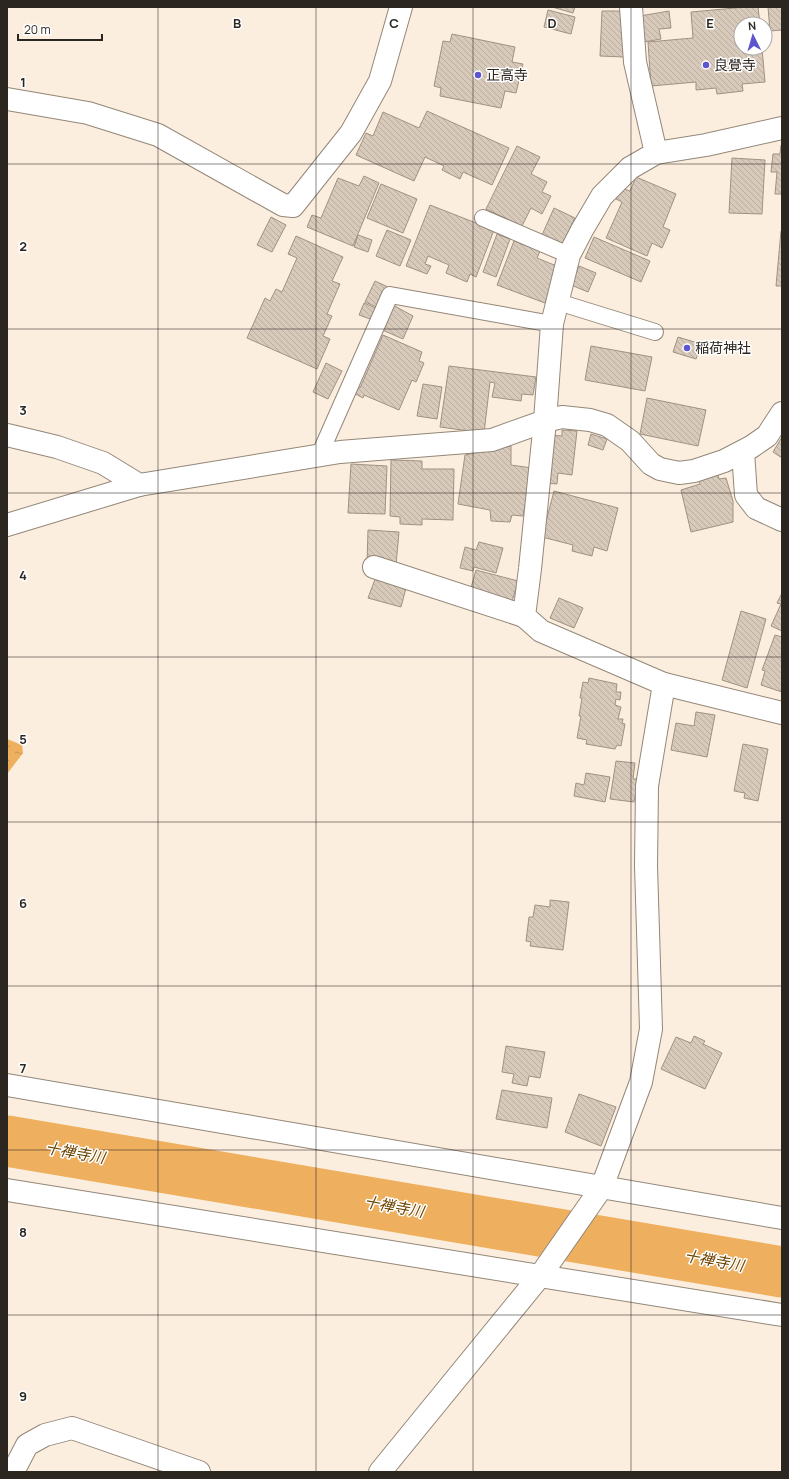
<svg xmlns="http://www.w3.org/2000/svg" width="789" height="1479" font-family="Manrope,'Noto Sans JP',sans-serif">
<defs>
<pattern id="water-ripples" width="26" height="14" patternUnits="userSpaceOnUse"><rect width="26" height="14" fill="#eeb05f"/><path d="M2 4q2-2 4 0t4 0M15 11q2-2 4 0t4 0" fill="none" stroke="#cc9752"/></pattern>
<pattern id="building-back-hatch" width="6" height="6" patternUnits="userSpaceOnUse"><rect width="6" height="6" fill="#d8caba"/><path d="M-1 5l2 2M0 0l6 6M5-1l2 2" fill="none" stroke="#baada0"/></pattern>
</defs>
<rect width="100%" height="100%" fill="#fceede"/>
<!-- water -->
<polygon fill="url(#water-ripples)" points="7,739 22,745 23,753 7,774"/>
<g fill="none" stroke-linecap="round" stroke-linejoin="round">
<!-- river -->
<polyline stroke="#eeb05f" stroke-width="51" points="7,1141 782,1272"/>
</g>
<!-- building -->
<g fill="url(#building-back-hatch)" stroke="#9f9283">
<polygon points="552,7 575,7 573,13"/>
<polygon points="746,7 758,7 760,24 741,24 741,48 762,48 765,82 742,84 743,91 717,94 716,88 696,90 696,82 651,86 648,42 693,38 691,12"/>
<polygon points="768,7 782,7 782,30 770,31"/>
<polygon points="548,10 575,17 571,34 544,27"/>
<polygon points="602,11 625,11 624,57 600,56"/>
<polygon points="669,11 671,28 659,29 661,39 644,42 640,16"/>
<polygon points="452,34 515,47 512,62 523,64 516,93 505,91 501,108 440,96 441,88 434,86 443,41 450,42"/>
<polygon points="427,111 509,148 492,185 463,172 460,179 442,170 444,166 425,157 414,181 356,155 366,133 373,136 383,112 419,128"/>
<polygon points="781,145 782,145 782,194 775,194 777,172 771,172 773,154 780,154"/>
<polygon points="517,146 540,157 531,174 547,182 542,192 551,196 542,214 531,208 522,226 486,209"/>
<polygon points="732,158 765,160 762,214 729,213"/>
<polygon points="364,176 379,183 353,246 307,227 312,215 321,218 338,178 359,186"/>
<polygon points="636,177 676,194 663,227 670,230 662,248 652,243 647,256 606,238 622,202 616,199 621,188 630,191"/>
<polygon points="381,184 417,199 403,233 367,218"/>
<polygon points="430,205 494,230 476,277 470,274 467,282 446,273 449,265 428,256 425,264 431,266 427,274 406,266"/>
<polygon points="554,208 575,218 562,245 542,235"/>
<polygon points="271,217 286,225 272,252 257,245"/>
<polygon points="387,230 411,240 400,266 376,256"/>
<polygon points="781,231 782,231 782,286 776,286"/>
<polygon points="497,234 510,239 496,277 483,272"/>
<polygon points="358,235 372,240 368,252 354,247"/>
<polygon points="296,236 343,257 332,281 340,284 327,314 332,316 323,336 330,339 317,369 247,338 265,298 270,301 276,289 282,292 297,258 288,254"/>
<polygon points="594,237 650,261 641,282 585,258"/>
<polygon points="514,241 540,251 537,258 559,267 545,303 497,285"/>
<polygon points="579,266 596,273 588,292 571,285"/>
<polygon points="375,281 388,287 379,308 365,302"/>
<polygon points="364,303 378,309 373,320 359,315"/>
<polygon points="391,304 413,316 403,339 380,329"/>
<polygon points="383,335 422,352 419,361 424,363 416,382 412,380 399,410 364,395 363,398 352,392 355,386 360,388"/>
<polygon points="678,337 701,344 696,359 673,352"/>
<polygon points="591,346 652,357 645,391 585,380"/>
<polygon points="326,363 342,371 328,399 313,392"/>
<polygon points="449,366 536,377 533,395 522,394 521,401 492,397 495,383 490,382 484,433 440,427"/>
<polygon points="423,384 442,387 437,419 417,416"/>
<polygon points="647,398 706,410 698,446 640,434"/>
<polygon points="562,430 577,431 572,475 558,473 557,484 545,483 551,435 562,436"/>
<polygon points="591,434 607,439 603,450 588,445"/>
<polygon points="782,437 782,458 773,452"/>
<polygon points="511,446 511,465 532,468 523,516 512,515 510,522 491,521 490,510 458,504 465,455"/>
<polygon points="391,460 422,461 422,469 454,469 453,520 422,519 422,525 400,524 400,517 390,516"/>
<polygon points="351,464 387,466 385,514 348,513"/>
<polygon points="718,475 719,479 726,478 733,501 733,522 691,532 681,490 700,484 699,480"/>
<polygon points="554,491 618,508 607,551 594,547 592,556 572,551 573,545 542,537"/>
<polygon points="368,530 399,532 396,565 367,564"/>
<polygon points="479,542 503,548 496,573 474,567 473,571 460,568 465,547 476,550"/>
<polygon points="476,570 518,581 511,605 469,595"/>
<polygon points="377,574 406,588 401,607 368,598"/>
<polygon points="782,593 782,631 771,626 781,604 777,603"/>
<polygon points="559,598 583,608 574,628 550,618"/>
<polygon points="741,611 766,619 747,688 722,680"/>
<polygon points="775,635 782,637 782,692 761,685 765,671 762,670"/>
<polygon points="589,678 617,684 616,692 621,692 620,700 616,699 615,705 621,707 618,719 623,719 622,723 625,724 621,746 617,745 615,749 586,744 587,740 577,738 581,716 579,716 582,698 580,698 583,682 588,683"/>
<polygon points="696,712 715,715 707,757 671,750 676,723 694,726"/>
<polygon points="743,744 768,749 758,801 744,798 745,793 734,791"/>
<polygon points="616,761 635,763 633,779 638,779 634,802 610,799"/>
<polygon points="586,773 610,777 605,802 574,796 576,783 584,785"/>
<polygon points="550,900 569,902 563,950 530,946 531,942 526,941 529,917 533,917 535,905 550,907"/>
<polygon points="694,1036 705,1041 703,1044 722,1053 705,1089 661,1069 676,1037 691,1043"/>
<polygon points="506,1046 545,1052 540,1078 529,1076 527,1086 512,1083 514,1074 502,1072"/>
<polygon points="502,1090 552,1098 547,1128 496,1119"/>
<polygon points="579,1094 616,1107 601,1146 565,1132"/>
</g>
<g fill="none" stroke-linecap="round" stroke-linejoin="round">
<defs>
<g id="service">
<polyline points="483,218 569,255"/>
<polyline points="558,302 655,332"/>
<polyline points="319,456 390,295 552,324"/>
</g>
<g id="minor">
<polyline points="631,7 635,62 656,153"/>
<polyline points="7,99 88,113 158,135 283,205 293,206 351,133 380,81 401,7"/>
<polyline points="782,128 706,145 656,153 630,168 602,196 582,230 569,255 552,324 545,421 530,569 524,616 541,631 664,684 782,713"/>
<polyline points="7,435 57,447 103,463 139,485"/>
<polyline points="743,452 746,495 756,508 782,520"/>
<polyline points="7,525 139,485 340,452 492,440 545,421 562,417 590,420 607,425 630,441 651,464 660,469 679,473 694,471 724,461 751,447 767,436 782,413"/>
<polyline points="374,567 524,616"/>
<polyline points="7,1085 782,1218"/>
<polyline points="7,1190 782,1315"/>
<polyline points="13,1472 27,1445 45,1435 72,1428 199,1472"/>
<polyline points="380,1472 540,1276 602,1187 641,1082 651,1029 646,866 647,786 664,684"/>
</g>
</defs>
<!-- service casing -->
<use href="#service" stroke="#938778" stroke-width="18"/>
<!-- minor casing -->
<use href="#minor" stroke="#938778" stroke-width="24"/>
<!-- service -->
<use href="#service" stroke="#fff" stroke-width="16"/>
<!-- minor -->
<use href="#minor" stroke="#fff" stroke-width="22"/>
</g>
<!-- grid -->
<path fill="none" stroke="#2b2620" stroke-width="1" stroke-opacity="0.55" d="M158 7V1472M316 7V1472M473 7V1472M631 7V1472M7 164H782M7 329H782M7 493H782M7 657H782M7 822H782M7 986H782M7 1150H782M7 1315H782"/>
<!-- markers -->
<g fill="#5e54cd" stroke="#fff" stroke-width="1.5">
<circle cx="706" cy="65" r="4"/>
<circle cx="478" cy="75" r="4"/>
<circle cx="687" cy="348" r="4"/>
</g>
<g text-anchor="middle" stroke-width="3" stroke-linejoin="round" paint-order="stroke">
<!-- poi labels -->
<g font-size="14" fill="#2b2620" stroke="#fff" text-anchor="start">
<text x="714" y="70">良覺寺</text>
<text x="486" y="80">正高寺</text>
<text x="695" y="353">稲荷神社</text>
</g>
<!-- water labels -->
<g font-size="15" font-style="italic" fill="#6e4602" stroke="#fff">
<text transform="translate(75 1153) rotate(10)" y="5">十禅寺川</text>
<text transform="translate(394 1207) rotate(10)" y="5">十禅寺川</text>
<text transform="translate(714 1261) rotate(10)" y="5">十禅寺川</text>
</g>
</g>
<g font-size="13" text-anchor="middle" font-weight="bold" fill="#2b2620" stroke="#fff" stroke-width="3" stroke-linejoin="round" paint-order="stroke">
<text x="237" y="28">B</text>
<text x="394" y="28">C</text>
<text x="552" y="28">D</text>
<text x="710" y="28">E</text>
<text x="23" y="87">1</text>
<text x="23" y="251">2</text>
<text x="23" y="415">3</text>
<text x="23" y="580">4</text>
<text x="23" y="744">5</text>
<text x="23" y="908">6</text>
<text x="23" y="1073">7</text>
<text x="23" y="1237">8</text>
<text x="23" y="1401">9</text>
</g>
<!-- border -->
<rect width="789" height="1479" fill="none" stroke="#2b2620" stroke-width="16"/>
<!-- north arrow -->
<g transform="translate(753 36) rotate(355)"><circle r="19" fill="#ffffff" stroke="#aaa8a6"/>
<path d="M0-3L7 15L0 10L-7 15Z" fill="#5e54cd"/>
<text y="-6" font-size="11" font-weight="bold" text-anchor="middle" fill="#2b2620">N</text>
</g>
<!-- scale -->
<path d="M18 34v6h84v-6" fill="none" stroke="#2b2620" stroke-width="2"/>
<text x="24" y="34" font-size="12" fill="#2b2620" stroke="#ffffff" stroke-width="3" paint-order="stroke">20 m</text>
</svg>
